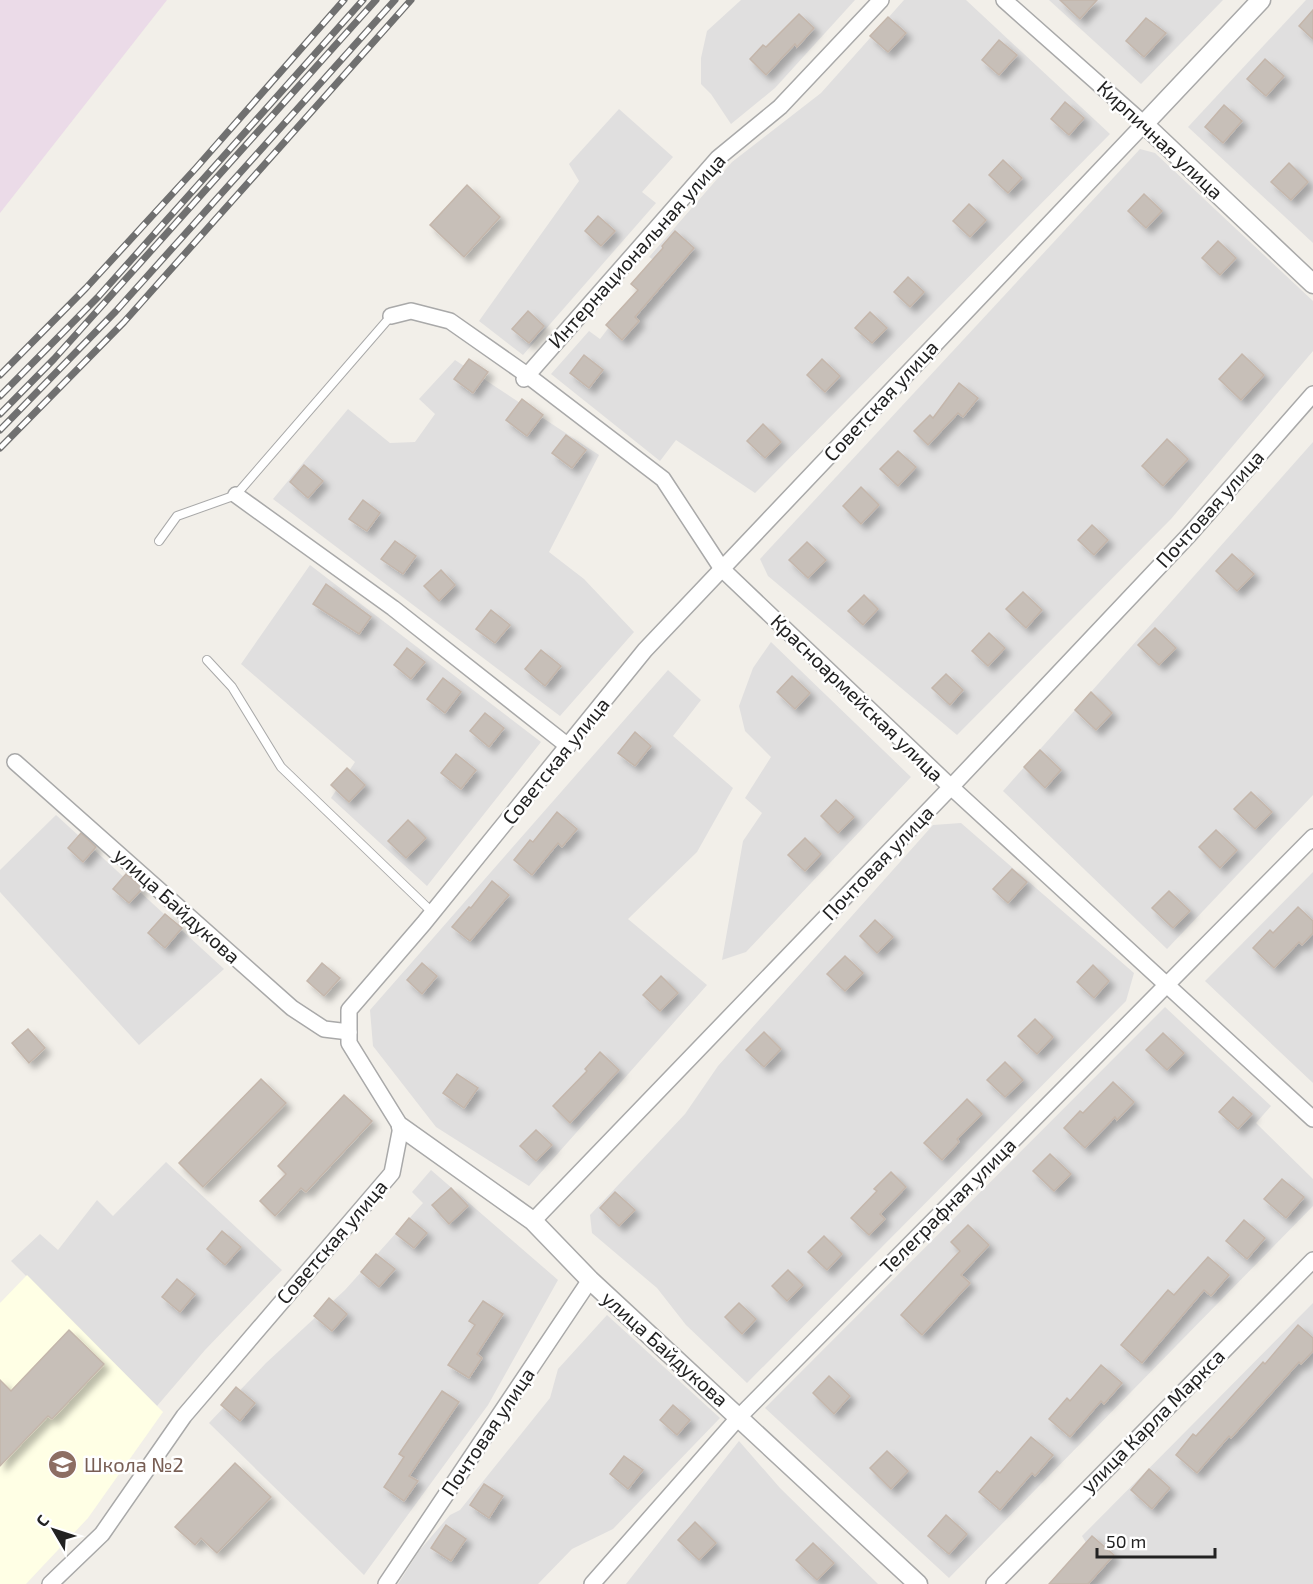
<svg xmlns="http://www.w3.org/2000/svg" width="1313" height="1584" font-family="'Exo 2',sans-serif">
<defs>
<filter id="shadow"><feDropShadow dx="5.5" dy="5.5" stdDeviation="3" flood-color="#0004"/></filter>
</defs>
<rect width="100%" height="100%" fill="#f2efe9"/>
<!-- residential -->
<g fill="#e0dfdf">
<polygon points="741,0 855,0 775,88 731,124 711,94 701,84 701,58 707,31"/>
<polygon points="904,0 966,0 1110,134 755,493 676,440 660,461 551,374 589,331 600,339 658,263 649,257 732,162 821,93"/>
<polygon points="1049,0 1223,0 1141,84"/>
<polygon points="1306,0 1313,0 1313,243 1188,127"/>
<polygon points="619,109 673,157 642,192 656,203 523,355 479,321 579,181 569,164"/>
<polygon points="1140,149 1155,153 1313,301 1313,351 1171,519 957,735 768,576 760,559"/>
<polygon points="455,360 599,455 549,552 584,579 634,632 560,716 273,499 348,409 390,443 415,442 435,414 419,399"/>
<polygon points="1313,442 1313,795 1167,949 1003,791"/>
<polygon points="310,565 541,742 427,886 331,798 355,762 241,664"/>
<polygon points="771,642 911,777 746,952 722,960 743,841 762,813 745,798 771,757 745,731 739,706 753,668"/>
<polygon points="668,670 701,700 673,736 733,788 697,852 628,919 707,985 529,1186 436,1127 373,1046 370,1010"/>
<polygon points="56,815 224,969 139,1045 0,892 0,870"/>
<polygon points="961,823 1134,973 1126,1001 747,1383 686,1325 657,1288 592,1233 590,1215 685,1114 718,1066 933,825"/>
<polygon points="1313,872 1313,1083 1205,981"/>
<polygon points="1165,1007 1271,1106 1256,1123 1313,1179 1313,1206 949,1578 765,1408"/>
<polygon points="166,1162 282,1270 205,1350 157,1406 11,1261 40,1234 58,1250 97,1200 113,1216"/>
<polygon points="431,1170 558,1280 488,1405 364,1575 209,1423 266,1363 345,1290 423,1203 412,1192"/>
<polygon points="1313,1303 1313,1584 1050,1584 1088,1546 1082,1536"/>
<polygon points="607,1315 720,1418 613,1529 572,1549 538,1584 398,1584 419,1551 450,1515 460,1510 550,1398 558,1369"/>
<polygon points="739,1441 780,1488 878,1584 626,1584"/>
</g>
<!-- industrial -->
<polygon fill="#ebdbe8" points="0,0 167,0 0,213"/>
<!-- education -->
<polygon fill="#ffffe5" points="27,1275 163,1412 88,1518 26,1584 0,1584 0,1303"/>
<!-- building -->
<g fill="#c7bfb8" stroke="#c4b6ab" stroke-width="1.5" filter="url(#shadow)">
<polygon points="1060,0 1097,0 1080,19"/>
<polygon points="1313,10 1313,39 1299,26"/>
<polygon points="799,14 814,28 797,47 795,44 766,75 750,59 763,45 766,47"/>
<polygon points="888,17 906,33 888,52 870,36"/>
<polygon points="1146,18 1166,33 1144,57 1126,41"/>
<polygon points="999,40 1017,55 999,75 982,60"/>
<polygon points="1265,59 1284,76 1266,96 1247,79"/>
<polygon points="1065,102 1084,118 1069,135 1051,119"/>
<polygon points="1224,105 1242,121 1223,143 1205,127"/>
<polygon points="1003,160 1022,178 1008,193 989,175"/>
<polygon points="1289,163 1308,182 1291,200 1271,182"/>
<polygon points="467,185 500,217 464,257 430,225"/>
<polygon points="1144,194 1162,211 1146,228 1128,211"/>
<polygon points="969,204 986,220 970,237 953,221"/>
<polygon points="598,216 615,231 601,246 585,231"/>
<polygon points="675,231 694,248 635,317 639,321 622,340 606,325 638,290 631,284 663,248 662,246"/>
<polygon points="1218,241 1236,258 1220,275 1202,258"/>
<polygon points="908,277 924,292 910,307 894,292"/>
<polygon points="528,311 544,326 529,343 512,329"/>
<polygon points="870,312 887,328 872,343 855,328"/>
<polygon points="1242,354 1264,375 1241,400 1219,379"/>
<polygon points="584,355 603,370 589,388 570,373"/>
<polygon points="469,359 488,372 473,393 454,379"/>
<polygon points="822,359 840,376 825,392 807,375"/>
<polygon points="959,383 978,398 963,417 958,413 928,445 914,431 930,415 933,418"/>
<polygon points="522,399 543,415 527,436 506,420"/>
<polygon points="763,424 781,442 765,458 747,441"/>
<polygon points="566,435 586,450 572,468 552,453"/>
<polygon points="1167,439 1188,459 1163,486 1142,466"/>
<polygon points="898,451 916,467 898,486 880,469"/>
<polygon points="304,465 323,481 308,498 290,482"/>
<polygon points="861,487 879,505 861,524 843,506"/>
<polygon points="363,500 380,513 367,531 349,519"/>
<polygon points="1092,525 1108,540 1094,555 1078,540"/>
<polygon points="395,541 416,556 403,574 381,559"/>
<polygon points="807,542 826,560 808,578 789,560"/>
<polygon points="1232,554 1254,574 1237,591 1216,571"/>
<polygon points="441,570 455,585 439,601 424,586"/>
<polygon points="326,584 371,617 359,634 313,604"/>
<polygon points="1023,592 1042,610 1026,628 1006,609"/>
<polygon points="864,595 878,609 863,625 848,611"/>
<polygon points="491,610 510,625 495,643 476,629"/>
<polygon points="1155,628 1176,648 1159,665 1138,645"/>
<polygon points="989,633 1005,648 988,666 972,651"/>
<polygon points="407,648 425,662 411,679 394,665"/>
<polygon points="541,650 561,666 545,686 525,669"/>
<polygon points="946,674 963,690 950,705 932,688"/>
<polygon points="792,676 810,693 795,709 777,692"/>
<polygon points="443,678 461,692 445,713 427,699"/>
<polygon points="1091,692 1112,713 1096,730 1075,710"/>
<polygon points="485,713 504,728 489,747 470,731"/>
<polygon points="635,732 651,746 635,766 618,753"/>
<polygon points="1040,750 1061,770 1045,788 1024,767"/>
<polygon points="456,754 476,770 461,789 441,773"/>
<polygon points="347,768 365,785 349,802 331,785"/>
<polygon points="1251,792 1272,812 1255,829 1234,809"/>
<polygon points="836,800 854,817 838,833 821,816"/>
<polygon points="557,812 577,829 562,847 558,843 532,875 514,860 530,840 533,842"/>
<polygon points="408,820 426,838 406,858 388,841"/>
<polygon points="1216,830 1237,850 1220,868 1199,847"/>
<polygon points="81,833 96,847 83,862 68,848"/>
<polygon points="805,838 821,854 805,871 788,855"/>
<polygon points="1012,869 1027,882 1008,903 993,889"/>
<polygon points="126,874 143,888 129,903 113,889"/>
<polygon points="492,881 509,895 470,941 452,927 469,907 471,908"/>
<polygon points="1169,891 1190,911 1173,928 1152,908"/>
<polygon points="1298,907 1313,921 1313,933 1302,945 1299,942 1274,968 1253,948 1270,930 1273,933"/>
<polygon points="165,914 182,928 165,948 148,933"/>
<polygon points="875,920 893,937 877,953 860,936"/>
<polygon points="845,956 863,973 845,991 827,974"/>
<polygon points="322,963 340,978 324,996 307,981"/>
<polygon points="422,963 437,976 422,994 407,980"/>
<polygon points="1093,965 1109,981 1094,998 1077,982"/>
<polygon points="661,976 678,993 660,1011 643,995"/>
<polygon points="1035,1019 1053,1037 1037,1054 1018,1036"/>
<polygon points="28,1029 45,1048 29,1063 12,1043"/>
<polygon points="764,1032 781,1049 764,1067 746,1050"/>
<polygon points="1163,1033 1184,1053 1167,1070 1146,1050"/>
<polygon points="600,1052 619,1070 570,1123 553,1106 587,1071 585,1069"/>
<polygon points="1005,1062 1023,1080 1005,1097 987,1080"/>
<polygon points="457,1074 478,1088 464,1108 443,1093"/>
<polygon points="261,1079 286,1103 203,1187 179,1163"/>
<polygon points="1113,1082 1134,1102 1117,1120 1115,1117 1085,1148 1064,1128 1080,1111 1083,1113"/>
<polygon points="344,1095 372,1121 306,1192 301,1188 275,1216 260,1201 286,1174 278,1166"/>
<polygon points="1233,1097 1252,1114 1238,1129 1219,1112"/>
<polygon points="967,1099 982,1114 957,1139 959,1142 942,1160 924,1143"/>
<polygon points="536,1130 552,1145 536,1161 520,1146"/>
<polygon points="1050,1154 1071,1174 1054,1191 1033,1171"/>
<polygon points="891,1172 906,1187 880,1214 885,1219 869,1235 851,1218 877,1191 874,1189"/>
<polygon points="1282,1179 1304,1197 1286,1218 1264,1199"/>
<polygon points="451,1188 468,1206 449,1224 432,1205"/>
<polygon points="615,1192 635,1210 619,1226 600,1208"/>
<polygon points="409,1218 427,1233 414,1248 396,1234"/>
<polygon points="1244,1220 1265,1238 1247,1259 1226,1241"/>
<polygon points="968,1225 989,1245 961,1275 970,1283 922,1335 901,1315 960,1251 951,1242"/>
<polygon points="222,1231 241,1247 225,1265 207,1249"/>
<polygon points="824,1236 842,1254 827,1270 808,1252"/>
<polygon points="376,1254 395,1269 379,1287 361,1272"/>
<polygon points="1208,1257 1229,1275 1211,1296 1204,1290 1142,1363 1121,1345 1168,1290 1174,1295"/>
<polygon points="788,1270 803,1285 787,1301 772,1286"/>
<polygon points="177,1279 195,1294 180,1312 162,1297"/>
<polygon points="329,1298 347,1314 332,1331 314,1316"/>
<polygon points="483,1301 503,1314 477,1354 482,1358 469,1378 448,1365 475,1325 469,1321"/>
<polygon points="739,1303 756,1319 742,1334 725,1317"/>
<polygon points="1298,1325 1313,1338 1313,1351 1301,1364 1299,1362 1231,1438 1229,1436 1197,1473 1176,1455 1193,1434 1196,1436 1263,1362 1265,1364"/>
<polygon points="69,1330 104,1364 52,1419 48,1416 0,1466 0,1380 11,1391"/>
<polygon points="1101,1365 1122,1383 1104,1404 1101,1401 1070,1437 1049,1419 1067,1398 1070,1401"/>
<polygon points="829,1376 850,1396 834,1414 813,1393"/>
<polygon points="236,1387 255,1403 240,1421 221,1405"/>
<polygon points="442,1391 459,1402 409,1476 418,1481 404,1501 384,1487 404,1457 399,1454"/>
<polygon points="673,1405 690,1420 677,1435 660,1420"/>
<polygon points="1031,1437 1053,1455 1035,1476 1032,1473 1000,1510 979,1492 997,1471 1000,1473"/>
<polygon points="887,1451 908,1471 891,1489 870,1468"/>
<polygon points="624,1456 643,1470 628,1489 610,1474"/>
<polygon points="235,1463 271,1497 217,1553 201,1538 195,1545 175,1527"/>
<polygon points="1149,1469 1170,1488 1152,1509 1131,1490"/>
<polygon points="484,1484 503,1496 489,1518 470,1505"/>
<polygon points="946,1515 967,1534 949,1554 928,1536"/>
<polygon points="695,1522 716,1543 699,1560 678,1540"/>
<polygon points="446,1525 466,1539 451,1561 431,1548"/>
<polygon points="1092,1536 1114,1555 1088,1584 1049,1584"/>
<polygon points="813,1543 834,1563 817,1580 796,1560"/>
</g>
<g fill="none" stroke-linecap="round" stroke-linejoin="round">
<defs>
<g id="service">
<polyline points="159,541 177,516 236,495 391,316"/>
<polyline points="207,660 232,687 281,767 433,913"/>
</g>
<g id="minor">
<polyline points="391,316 411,311 450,321 527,375 663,479 722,569 951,787 1313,1119"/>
<polyline points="524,379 718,158 780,107 881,0"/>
<polyline points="236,495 393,608 568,746"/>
<polyline points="15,762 292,1008 324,1029 349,1032"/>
<polyline points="533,1221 951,787 1189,535 1313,394"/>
<polyline points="50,1584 102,1534 184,1416 392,1173 401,1127 349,1043 349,1010 424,923 645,650 1144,124 1004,0"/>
<polyline points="386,1584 590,1280"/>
<polyline points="592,1584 739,1417 1313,837"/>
<polyline points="994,1584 1313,1260"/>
</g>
<g id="tertiary">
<polyline points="1261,0 1144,124 1313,284"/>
<polyline points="401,1127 533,1221 590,1280 918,1584"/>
</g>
</defs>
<!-- service casing -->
<use href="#service" stroke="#a9a9a9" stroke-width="10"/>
<!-- minor casing -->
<use href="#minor" stroke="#a9a9a9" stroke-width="18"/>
<!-- tertiary casing -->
<use href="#tertiary" stroke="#a9a9a9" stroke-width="21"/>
<!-- service -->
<use href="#service" stroke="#fff" stroke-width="8"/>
<!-- minor -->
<use href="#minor" stroke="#fff" stroke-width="15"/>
<!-- tertiary -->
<use href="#tertiary" stroke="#fff" stroke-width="18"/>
<defs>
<g id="rail">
<polyline points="0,375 86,288 196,168 344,0"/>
<polyline points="0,396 98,297 363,0"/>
<polyline points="0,414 54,359 376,0"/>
<polyline points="0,430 116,311 395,0"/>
<polyline points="0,448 124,322 411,0"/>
</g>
</defs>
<!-- rail casing -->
<use href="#rail" stroke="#707070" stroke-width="7"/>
<!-- rail -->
<use href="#rail" stroke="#fff" stroke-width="4.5" stroke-dasharray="14" stroke-linecap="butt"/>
</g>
<!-- icons -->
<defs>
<symbol id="school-disc" viewBox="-11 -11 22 22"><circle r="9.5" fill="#8d6e63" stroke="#fff"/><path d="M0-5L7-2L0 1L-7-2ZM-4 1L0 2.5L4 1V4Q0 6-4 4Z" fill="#fff"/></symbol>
</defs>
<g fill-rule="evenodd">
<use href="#school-disc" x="46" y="1448" width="33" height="33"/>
</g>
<g text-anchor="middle" stroke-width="5" stroke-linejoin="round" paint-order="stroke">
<!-- street labels -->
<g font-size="20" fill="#222" stroke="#fff">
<text transform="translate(1160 140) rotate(43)" y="7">Кирпичная улица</text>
<text transform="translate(637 251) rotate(-48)" y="7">Интернациональная улица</text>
<text transform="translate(881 401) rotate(-47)" y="7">Советская улица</text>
<text transform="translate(1210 509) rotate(-48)" y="7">Почтовая улица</text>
<text transform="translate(857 698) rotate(44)" y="7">Красноармейская улица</text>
<text transform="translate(556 761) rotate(-51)" y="7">Советская улица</text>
<text transform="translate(878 863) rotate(-46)" y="7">Почтовая улица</text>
<text transform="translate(177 906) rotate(42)" y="7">улица Байдукова</text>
<text transform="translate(948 1206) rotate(-45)" y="7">Телеграфная улица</text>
<text transform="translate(332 1242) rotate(-49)" y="7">Советская улица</text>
<text transform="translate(665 1349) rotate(42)" y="7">улица Байдукова</text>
<text transform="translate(1153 1421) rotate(-45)" y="7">улица Карла Маркса</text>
<text transform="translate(488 1432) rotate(-56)" y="7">Почтовая улица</text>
</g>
<!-- education labels -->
<g font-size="20" fill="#785e54" stroke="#fff" text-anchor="start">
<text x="84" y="1472">Школа №2</text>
</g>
</g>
<!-- north arrow -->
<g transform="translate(54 1530) rotate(309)" stroke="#ffffff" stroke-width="4.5" paint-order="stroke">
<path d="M0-4.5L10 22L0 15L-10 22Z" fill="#222222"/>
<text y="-9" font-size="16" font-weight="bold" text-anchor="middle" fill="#222222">С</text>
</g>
<!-- scale -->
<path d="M1097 1548v9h118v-9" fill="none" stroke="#222222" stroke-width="3"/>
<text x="1106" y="1548" font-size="18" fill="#222222" stroke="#ffffff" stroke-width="4.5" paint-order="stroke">50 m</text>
</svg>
